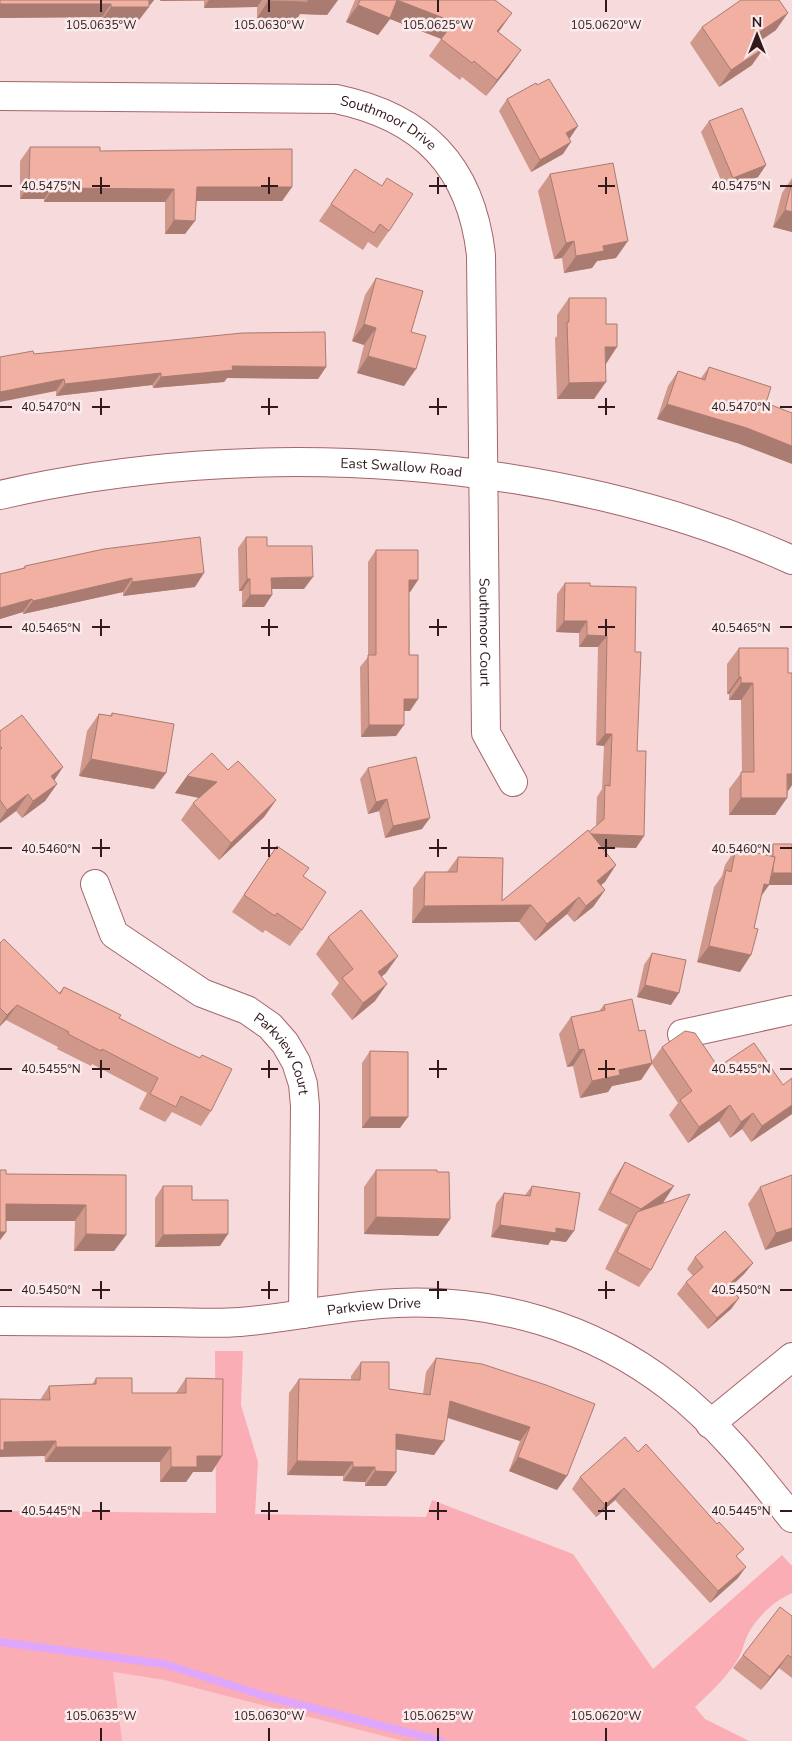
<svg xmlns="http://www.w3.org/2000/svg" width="792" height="1741" font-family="'Nunito Sans',sans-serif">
<rect width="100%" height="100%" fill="#f7dadc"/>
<!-- built -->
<polygon fill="#facace" points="112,1672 164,1680 403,1741 0,1741"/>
<!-- green -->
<path fill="#fbadb5" d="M215 1351H243L241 1405 258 1462 255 1514 426 1517 432 1500 573 1554 653 1669 782 1555 792 1566V1593C774 1601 758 1616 748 1634 744 1642 743 1651 738 1659 726 1678 711 1692 695 1707L705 1719 749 1741H403L164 1680 113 1672 122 1741H0V1511L216 1513Z"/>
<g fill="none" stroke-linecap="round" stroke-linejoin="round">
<!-- stream -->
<polyline stroke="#dea7fc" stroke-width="8" points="0,1642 164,1664 265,1696 441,1741"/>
<defs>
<g id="minor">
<path id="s1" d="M0 96 336 99C423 117 471 166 481 255L486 733 513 782"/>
<path id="s2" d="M0 495C250 437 557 454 792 560"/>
<path id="s3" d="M95 884 114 934 202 993 247 1010 270 1026 285 1043 296 1062 303 1084 305 1106 303 1314"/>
<polyline points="682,1034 792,1010"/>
<path id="s4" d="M0 1321C54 1321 108 1322 162 1322 188 1322 215 1324 240 1322 292 1318 344 1305 397 1303 496 1299 591 1326 670 1387 717 1423 756 1472 792 1518"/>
<polyline points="710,1424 792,1357"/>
</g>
</defs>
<!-- minor casing -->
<use href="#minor" stroke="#a3656c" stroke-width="30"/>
<!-- minor -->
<use href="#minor" stroke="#fff" stroke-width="28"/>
</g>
<!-- wall -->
<g fill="#d0978b">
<polygon points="0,0 154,0 150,5 149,5 139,20 102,20 102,17 0,18"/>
<polygon points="160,0 338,0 327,15 300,14 297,19 257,18 257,7 204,8 204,1 160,1"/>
<polygon points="355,0 495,0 498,32 509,67 486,96 462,77 460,80 429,56 441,39 390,19 378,35 346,22"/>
<polygon points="702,27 776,30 759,42 752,65 719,87 690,43"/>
<polygon points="537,85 578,126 569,138 563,154 531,172 499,111 507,99"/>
<polygon points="709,121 766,165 758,177 725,190 701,132"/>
<polygon points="30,147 100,151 292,187 282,201 196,201 185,234 165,234 165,202 44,202 44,199 20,199 20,161"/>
<polygon points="355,169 389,231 377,248 368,242 363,250 319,221"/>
<polygon points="550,174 616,258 597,261 592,268 564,273 562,258 554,259 538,191"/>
<polygon points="792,178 792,232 773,227 782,193"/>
<polygon points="376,278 411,332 404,386 357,373 364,345 352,341 365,295"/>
<polygon points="569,298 605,364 594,399 557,399 555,338 557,336 557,315"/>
<polygon points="34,354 326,367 318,379 227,378 224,382 153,388 152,385 56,396 56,391"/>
<polygon points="709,367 766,403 737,443 657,419 668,386 678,371 701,378"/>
<polygon points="246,537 267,546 304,589 272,589 272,595 264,607 242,607 242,591 239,591 238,548"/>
<polygon points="104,549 195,587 123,596 123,592 23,614 23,612 0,619 0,574 23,568 25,566"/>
<polygon points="376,550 418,580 410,592 409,592 410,711 404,711 396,736 361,737 360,667 368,657 368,562"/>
<polygon points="565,583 590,586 635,652 637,751 636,848 601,847 605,882 601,885 605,890 593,907 574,922 567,914 535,941 519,922 412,923 413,888 425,872 447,872 458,857 502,901 596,826 597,797 602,789 604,746 596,745 598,647 579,647 579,633 556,632 557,594"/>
<polygon points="739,648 788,673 792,673 792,785 788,791 787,798 775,815 729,815 729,789 742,772 741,700 729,700 729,694 727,694 727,664"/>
<polygon points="112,713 154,789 79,776 87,731 99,714 110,716"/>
<polygon points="0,731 54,780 57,784 45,801 22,818 16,811 0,823"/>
<polygon points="368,768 422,829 385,838 379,811 368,814 360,779"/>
<polygon points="187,776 276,800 264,817 219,860 181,820 193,803 199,798 175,793"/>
<polygon points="773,844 792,844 792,885 769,885 761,896 740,972 697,962 714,887 722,876 725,865 736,848 766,855"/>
<polygon points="277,846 302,930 290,946 265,930 263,933 232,912"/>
<polygon points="328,937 386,973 381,977 375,1001 352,1020 331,994 339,983 316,954"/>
<polygon points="0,943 59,993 64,987 119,1018 211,1111 201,1126 172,1112 165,1122 139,1109 147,1093 92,1064 91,1066 57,1049 58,1047 6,1020 0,1026"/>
<polygon points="652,953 671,1005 637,997 644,965"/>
<polygon points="604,1005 639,1031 652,1061 662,1047 718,1067 792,1114 751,1142 742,1129 730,1138 719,1121 688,1143 669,1115 678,1103 652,1064 641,1080 612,1086 608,1092 580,1098 573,1066 567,1067 559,1034 571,1017 599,1011"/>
<polygon points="370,1051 400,1128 362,1128 362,1063"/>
<polygon points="625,1162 663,1203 660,1204 651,1270 639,1287 605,1269 625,1229 628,1225 598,1210 614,1179"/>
<polygon points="0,1170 6,1174 126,1175 126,1235 114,1251 74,1251 75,1221 6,1221 6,1232 0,1240"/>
<polygon points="376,1170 437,1172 450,1219 438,1236 364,1234 364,1187"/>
<polygon points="792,1175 792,1241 765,1250 748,1204 760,1187"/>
<polygon points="163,1186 192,1200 220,1246 155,1247 155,1198"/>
<polygon points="532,1186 566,1242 551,1240 548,1245 491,1237 496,1204 504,1193 525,1195"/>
<polygon points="695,1257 753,1263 744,1274 730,1287 739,1298 731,1309 708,1329 677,1294 686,1282 693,1276 687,1269"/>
<polygon points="436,1358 546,1385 557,1490 509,1471 520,1441 447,1418 434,1455 396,1449 396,1472 386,1486 365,1486 365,1482 343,1481 343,1476 287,1475 289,1393 299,1379 351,1380 351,1376 361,1362 389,1389 423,1394 426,1372"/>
<polygon points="96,1378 132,1393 176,1393 186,1378 212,1472 193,1472 186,1482 160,1482 160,1462 45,1462 40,1400 49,1386 92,1385"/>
<polygon points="638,1452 738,1558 738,1578 710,1603 615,1500 596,1517 572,1489 580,1477"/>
<polygon points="792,1616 792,1678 779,1668 761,1690 733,1668 743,1655"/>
</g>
<!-- shaded-wall -->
<g fill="#a97b71">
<polygon points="143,0 154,0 150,5 139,5"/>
<polygon points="162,0 204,0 160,1"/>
<polygon points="209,0 262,0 257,7 204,8"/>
<polygon points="307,0 338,0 327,15 300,14 297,19 257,18 268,1"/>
<polygon points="397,0 454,22 442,39 390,19 378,35 346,22 358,5"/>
<polygon points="0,4 111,4 102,17 0,18"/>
<polygon points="111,7 149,7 139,20 102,20"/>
<polygon points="512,13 500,30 486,48 497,31"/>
<polygon points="788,13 776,30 743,52 755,35"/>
<polygon points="764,48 752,65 719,87 731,70"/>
<polygon points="521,50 509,67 486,96 497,80"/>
<polygon points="578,126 570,138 558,145 566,133"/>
<polygon points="571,142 563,154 531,172 540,160"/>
<polygon points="766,165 758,177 725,190 733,178"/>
<polygon points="29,185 53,186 44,199 20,199"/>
<polygon points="197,187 292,187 282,201 187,201"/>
<polygon points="53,188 174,189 165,202 44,202"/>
<polygon points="785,210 792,212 792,232 773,227"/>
<polygon points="174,220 195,221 185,234 165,234"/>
<polygon points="574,241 562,258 554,259 566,243"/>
<polygon points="628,241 616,258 597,261 592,268 564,273 576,256 603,246"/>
<polygon points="364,324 376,328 364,345 352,341"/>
<polygon points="605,347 617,347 606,364"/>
<polygon points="368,356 416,369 404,386 357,373"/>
<polygon points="232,366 326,367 318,379 227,378 224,382 153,388 161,377"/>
<polygon points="161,373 152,385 56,396 65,384"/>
<polygon points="64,379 56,391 0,402 0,392"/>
<polygon points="606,382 594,399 557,399 569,383"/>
<polygon points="667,404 747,428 792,446 792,464 737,443 657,419"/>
<polygon points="204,573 195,587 123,596 132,582"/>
<polygon points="313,577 304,589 263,589 271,578"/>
<polygon points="132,578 123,592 23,614 33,601"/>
<polygon points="247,579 250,579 242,591 239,591"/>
<polygon points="409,580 418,580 410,592 401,592"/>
<polygon points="250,595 272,595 264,607 242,607"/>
<polygon points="32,599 23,612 0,619 0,608"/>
<polygon points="564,621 587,621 579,633 556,632"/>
<polygon points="587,635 607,636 598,647 579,647"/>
<polygon points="739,677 741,677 729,694 727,694"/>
<polygon points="741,683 753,683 741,700 729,700"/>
<polygon points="404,699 418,699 410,711 396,711"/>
<polygon points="369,725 404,725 396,736 361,737"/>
<polygon points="605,734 612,734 604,746 596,745"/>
<polygon points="91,759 166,773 154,789 79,776"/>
<polygon points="63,767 52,784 51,776"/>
<polygon points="787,774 792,774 792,785 788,791"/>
<polygon points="187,776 217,782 205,799 175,793"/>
<polygon points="57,784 45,801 22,818 33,801"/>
<polygon points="28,794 16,811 0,823 0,820 7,810"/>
<polygon points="741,798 787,798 775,815 729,815"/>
<polygon points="387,799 379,811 368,814 376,802"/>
<polygon points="276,800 264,817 219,860 231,843"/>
<polygon points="430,818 422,829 385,838 393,826"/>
<polygon points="586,834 644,836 636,848 578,846"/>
<polygon points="616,865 605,882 585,898 597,881"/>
<polygon points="773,873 792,873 792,885 769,885 757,902 764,884 766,884"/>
<polygon points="605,890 593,907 574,922 586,906"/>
<polygon points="579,897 567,914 535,941 547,924"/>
<polygon points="531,905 519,922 412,923 424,906"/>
<polygon points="709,946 751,955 740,972 697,962"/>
<polygon points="398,956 386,973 366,989 378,972"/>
<polygon points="387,984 375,1001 352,1020 363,1003"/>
<polygon points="645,985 679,993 671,1005 637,997"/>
<polygon points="17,1005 6,1020 0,1026 0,1025 7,1015"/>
<polygon points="584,1049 573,1066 567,1067 579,1050"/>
<polygon points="652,1063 641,1080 612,1086 608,1092 580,1098 592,1081 619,1070"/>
<polygon points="730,1105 719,1121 688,1143 699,1127"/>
<polygon points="792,1105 792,1114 751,1142 762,1126"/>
<polygon points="753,1113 742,1129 730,1138 741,1122"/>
<polygon points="370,1117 408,1117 400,1128 362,1128"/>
<polygon points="674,1186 663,1203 630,1225 641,1209"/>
<polygon points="6,1204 86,1205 75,1221 0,1221"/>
<polygon points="376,1217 450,1219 438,1236 364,1234"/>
<polygon points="500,1225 556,1228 574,1231 566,1242 551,1240 548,1245 491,1237"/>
<polygon points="792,1228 792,1241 765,1250 776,1233"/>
<polygon points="0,1232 6,1232 0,1240"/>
<polygon points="86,1234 126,1235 114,1251 74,1251"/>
<polygon points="228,1234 220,1246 155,1247 163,1235"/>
<polygon points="753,1263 744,1274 720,1297 728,1285"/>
<polygon points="739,1298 731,1309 708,1329 717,1318"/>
<polygon points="450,1401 530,1427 520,1441 440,1415"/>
<polygon points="396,1434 444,1441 434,1455 386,1448"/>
<polygon points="56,1441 45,1456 0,1457 0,1448 4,1442"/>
<polygon points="56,1447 171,1447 160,1462 45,1462"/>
<polygon points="197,1456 222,1456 212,1472 193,1472 186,1482 160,1482 171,1467"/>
<polygon points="518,1457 567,1476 557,1490 509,1471"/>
<polygon points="297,1461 353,1462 343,1476 287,1475"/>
<polygon points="353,1467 375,1467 365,1482 343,1481"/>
<polygon points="375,1471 396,1472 386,1486 365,1486"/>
<polygon points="624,1488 615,1500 596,1517 605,1505"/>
<polygon points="746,1567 738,1578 710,1603 718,1591"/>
<polygon points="788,1655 779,1668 761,1690 770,1677"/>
</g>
<!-- building -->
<g fill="#f2b0a2" stroke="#a97b71">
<polygon points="0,0 149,0 149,7 111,7 111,4 0,4"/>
<polygon points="268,0 308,0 308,2 268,1"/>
<polygon points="360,0 495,0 512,13 497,31 521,50 497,80 474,61 472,63 441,39 454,22 397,0 390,18 358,5"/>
<polygon points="741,0 779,0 788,13 755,35 764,48 731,70 702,27"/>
<polygon points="549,79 578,126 566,133 571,142 540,160 507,99 536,83 537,85"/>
<polygon points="742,108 766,165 733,178 709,121"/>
<polygon points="30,147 100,147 100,151 292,149 292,187 197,187 195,221 174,220 174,189 53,188 53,186 29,185"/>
<polygon points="613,163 628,241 603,246 604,251 576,256 574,241 566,243 550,174"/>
<polygon points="355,169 382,186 387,178 413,194 389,231 380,224 374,233 331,204"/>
<polygon points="792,182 792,212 785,210"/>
<polygon points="376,278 423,291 411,332 426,336 416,369 368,356 376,328 364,324"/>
<polygon points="569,298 606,298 606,324 617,324 617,347 605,347 606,382 569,383 567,322 569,322"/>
<polygon points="325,332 326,367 232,366 233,370 161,377 161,373 65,384 64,379 0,392 0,357 33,351 34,354 242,333"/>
<polygon points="709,367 771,387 766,403 792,413 792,446 747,428 667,404 678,371 705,380"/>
<polygon points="200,537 204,573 132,582 132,578 33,601 32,599 0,608 0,574 25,568 25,566 104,549"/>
<polygon points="246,537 267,537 267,546 312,546 313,577 271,578 272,595 250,595 250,579 247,579"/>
<polygon points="376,550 418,550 418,580 409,580 409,655 418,655 418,699 404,699 404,725 369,725 368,655 376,655"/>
<polygon points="565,583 590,583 590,586 636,587 635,652 641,652 637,751 646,751 644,836 591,834 589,832 604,819 605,785 610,786 612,734 605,734 607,636 587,635 587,621 564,621"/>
<polygon points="739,648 788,648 788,673 792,673 792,774 787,774 787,798 741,798 741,772 754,772 753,683 741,683 741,677 739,677"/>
<polygon points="112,713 174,724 166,773 91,759 99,714 112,716"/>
<polygon points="22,715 63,767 51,776 57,784 33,801 28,794 7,810 0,800 0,750 2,748 0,746 0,731"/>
<polygon points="212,753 228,770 238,761 276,800 231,843 193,803 217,782 187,776"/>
<polygon points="416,757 430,818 393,826 387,799 376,802 368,768"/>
<polygon points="588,830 616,865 597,881 605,890 586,906 579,897 547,924 531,905 424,906 425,872 457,872 458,857 503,858 502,901"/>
<polygon points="773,844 792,844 792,873 773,873 773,866 775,857 773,857"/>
<polygon points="277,846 309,868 303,876 326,892 302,930 277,913 275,916 244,895"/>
<polygon points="736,848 775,857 769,885 764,884 754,928 758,929 751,955 709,946 726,870 731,872"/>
<polygon points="361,910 398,956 378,972 387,984 363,1003 342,978 353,969 328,937"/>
<polygon points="4,939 60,994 64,987 121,1015 119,1018 172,1045 200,1058 202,1055 232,1069 211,1111 181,1096 176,1107 150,1094 158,1078 102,1049 101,1051 68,1034 69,1032 17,1005 7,1015 0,1008 0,943"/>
<polygon points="652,953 686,960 679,993 645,985"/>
<polygon points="632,999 639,1031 645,1030 652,1063 619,1070 620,1075 592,1081 584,1049 579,1050 571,1017 605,1010 604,1005"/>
<polygon points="685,1031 695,1033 718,1067 754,1043 783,1085 792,1078 792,1105 762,1126 753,1113 741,1122 730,1105 699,1127 680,1100 692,1091 662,1047"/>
<polygon points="370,1051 408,1052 408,1117 370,1117"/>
<polygon points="625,1162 674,1186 641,1209 610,1193"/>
<polygon points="0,1170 6,1170 6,1174 126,1175 126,1235 86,1234 86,1205 6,1204 6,1232 0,1232"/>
<polygon points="376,1170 437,1170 437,1172 449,1172 450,1219 376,1217"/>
<polygon points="792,1175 792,1228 776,1233 760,1187"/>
<polygon points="163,1186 192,1186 192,1200 228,1200 228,1234 163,1235"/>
<polygon points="532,1186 580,1193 574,1231 556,1228 556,1233 500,1225 504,1193 530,1196"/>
<polygon points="690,1194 651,1270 617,1252 637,1212"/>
<polygon points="725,1231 753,1263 728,1285 739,1298 717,1318 686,1282 703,1267 695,1257"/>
<polygon points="436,1358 482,1364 546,1385 595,1404 567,1476 518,1457 530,1427 450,1401 444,1441 396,1434 396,1472 375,1471 375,1467 353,1467 353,1462 297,1461 299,1379 360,1380 361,1362 389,1362 389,1389 430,1395"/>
<polygon points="96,1378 132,1378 132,1393 186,1393 186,1378 223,1379 222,1456 197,1456 197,1467 171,1467 171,1447 56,1447 56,1441 4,1442 4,1450 0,1450 0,1399 50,1400 49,1386 96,1384"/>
<polygon points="625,1437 638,1452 646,1444 717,1524 719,1522 744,1549 736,1556 746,1567 718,1591 624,1488 605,1505 580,1477"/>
<polygon points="780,1607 792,1616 792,1658 788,1655 770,1677 743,1655"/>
</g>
<!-- ticks -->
<path fill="none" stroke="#32191b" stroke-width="2" d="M101 0V12M269 0V12M438 0V12M606 0V12M101 177V194M269 177V194M438 177V194M606 177V194M0 186H12M92 186H110M261 186H278M429 186H447M598 186H615M780 186H792M101 398V415M269 398V415M438 398V415M606 398V415M0 407H12M92 407H110M261 407H278M429 407H447M598 407H615M780 407H792M101 619V636M269 619V636M438 619V636M606 619V636M0 627H12M92 627H110M261 627H278M429 627H447M598 627H615M780 627H792M101 839V857M269 839V857M438 839V857M606 839V857M0 848H12M92 848H110M261 848H278M429 848H447M598 848H615M780 848H792M101 1060V1078M269 1060V1078M438 1060V1078M606 1060V1078M0 1069H12M92 1069H110M261 1069H278M429 1069H447M598 1069H615M780 1069H792M101 1281V1299M269 1281V1299M438 1281V1299M606 1281V1299M0 1290H12M92 1290H110M261 1290H278M429 1290H447M598 1290H615M780 1290H792M101 1502V1520M269 1502V1520M438 1502V1520M606 1502V1520M0 1511H12M92 1511H110M261 1511H278M429 1511H447M598 1511H615M780 1511H792M101 1728V1741M269 1728V1741M438 1728V1741M606 1728V1741"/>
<g text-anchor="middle" stroke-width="5" stroke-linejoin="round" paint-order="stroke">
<!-- street labels -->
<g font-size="14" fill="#32191b" stroke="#faebec">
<text dy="5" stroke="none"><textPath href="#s1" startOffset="394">Southmoor Drive</textPath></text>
<text dy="5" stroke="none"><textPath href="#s2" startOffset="404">East Swallow Road</textPath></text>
<text dy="5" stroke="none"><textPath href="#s1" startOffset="944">Southmoor Court</textPath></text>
<text dy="5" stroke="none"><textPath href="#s3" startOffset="266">Parkview Court</textPath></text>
<text dy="5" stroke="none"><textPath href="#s4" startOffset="375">Parkview Drive</textPath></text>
</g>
</g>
<g font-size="12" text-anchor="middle" fill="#32191b" stroke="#faebec" stroke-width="5" stroke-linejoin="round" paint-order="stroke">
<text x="101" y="29">105.0635°W</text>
<text x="269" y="29">105.0630°W</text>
<text x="438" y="29">105.0625°W</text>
<text x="606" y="29">105.0620°W</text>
<text x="51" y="190">40.5475°N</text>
<text x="741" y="190">40.5475°N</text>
<text x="51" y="411">40.5470°N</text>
<text x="741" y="411">40.5470°N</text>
<text x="51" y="632">40.5465°N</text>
<text x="741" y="632">40.5465°N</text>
<text x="51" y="853">40.5460°N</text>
<text x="741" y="853">40.5460°N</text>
<text x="51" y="1073">40.5455°N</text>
<text x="741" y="1073">40.5455°N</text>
<text x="51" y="1294">40.5450°N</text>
<text x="741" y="1294">40.5450°N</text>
<text x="51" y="1515">40.5445°N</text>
<text x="741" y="1515">40.5445°N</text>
<text x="101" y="1720">105.0635°W</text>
<text x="269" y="1720">105.0630°W</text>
<text x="438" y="1720">105.0625°W</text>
<text x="606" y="1720">105.0620°W</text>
</g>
<!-- north arrow -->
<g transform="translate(757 35)" stroke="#faebec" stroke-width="4" paint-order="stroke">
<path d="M0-4L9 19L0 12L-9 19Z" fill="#32191b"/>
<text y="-8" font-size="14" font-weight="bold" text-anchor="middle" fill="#32191b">N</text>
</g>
</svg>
